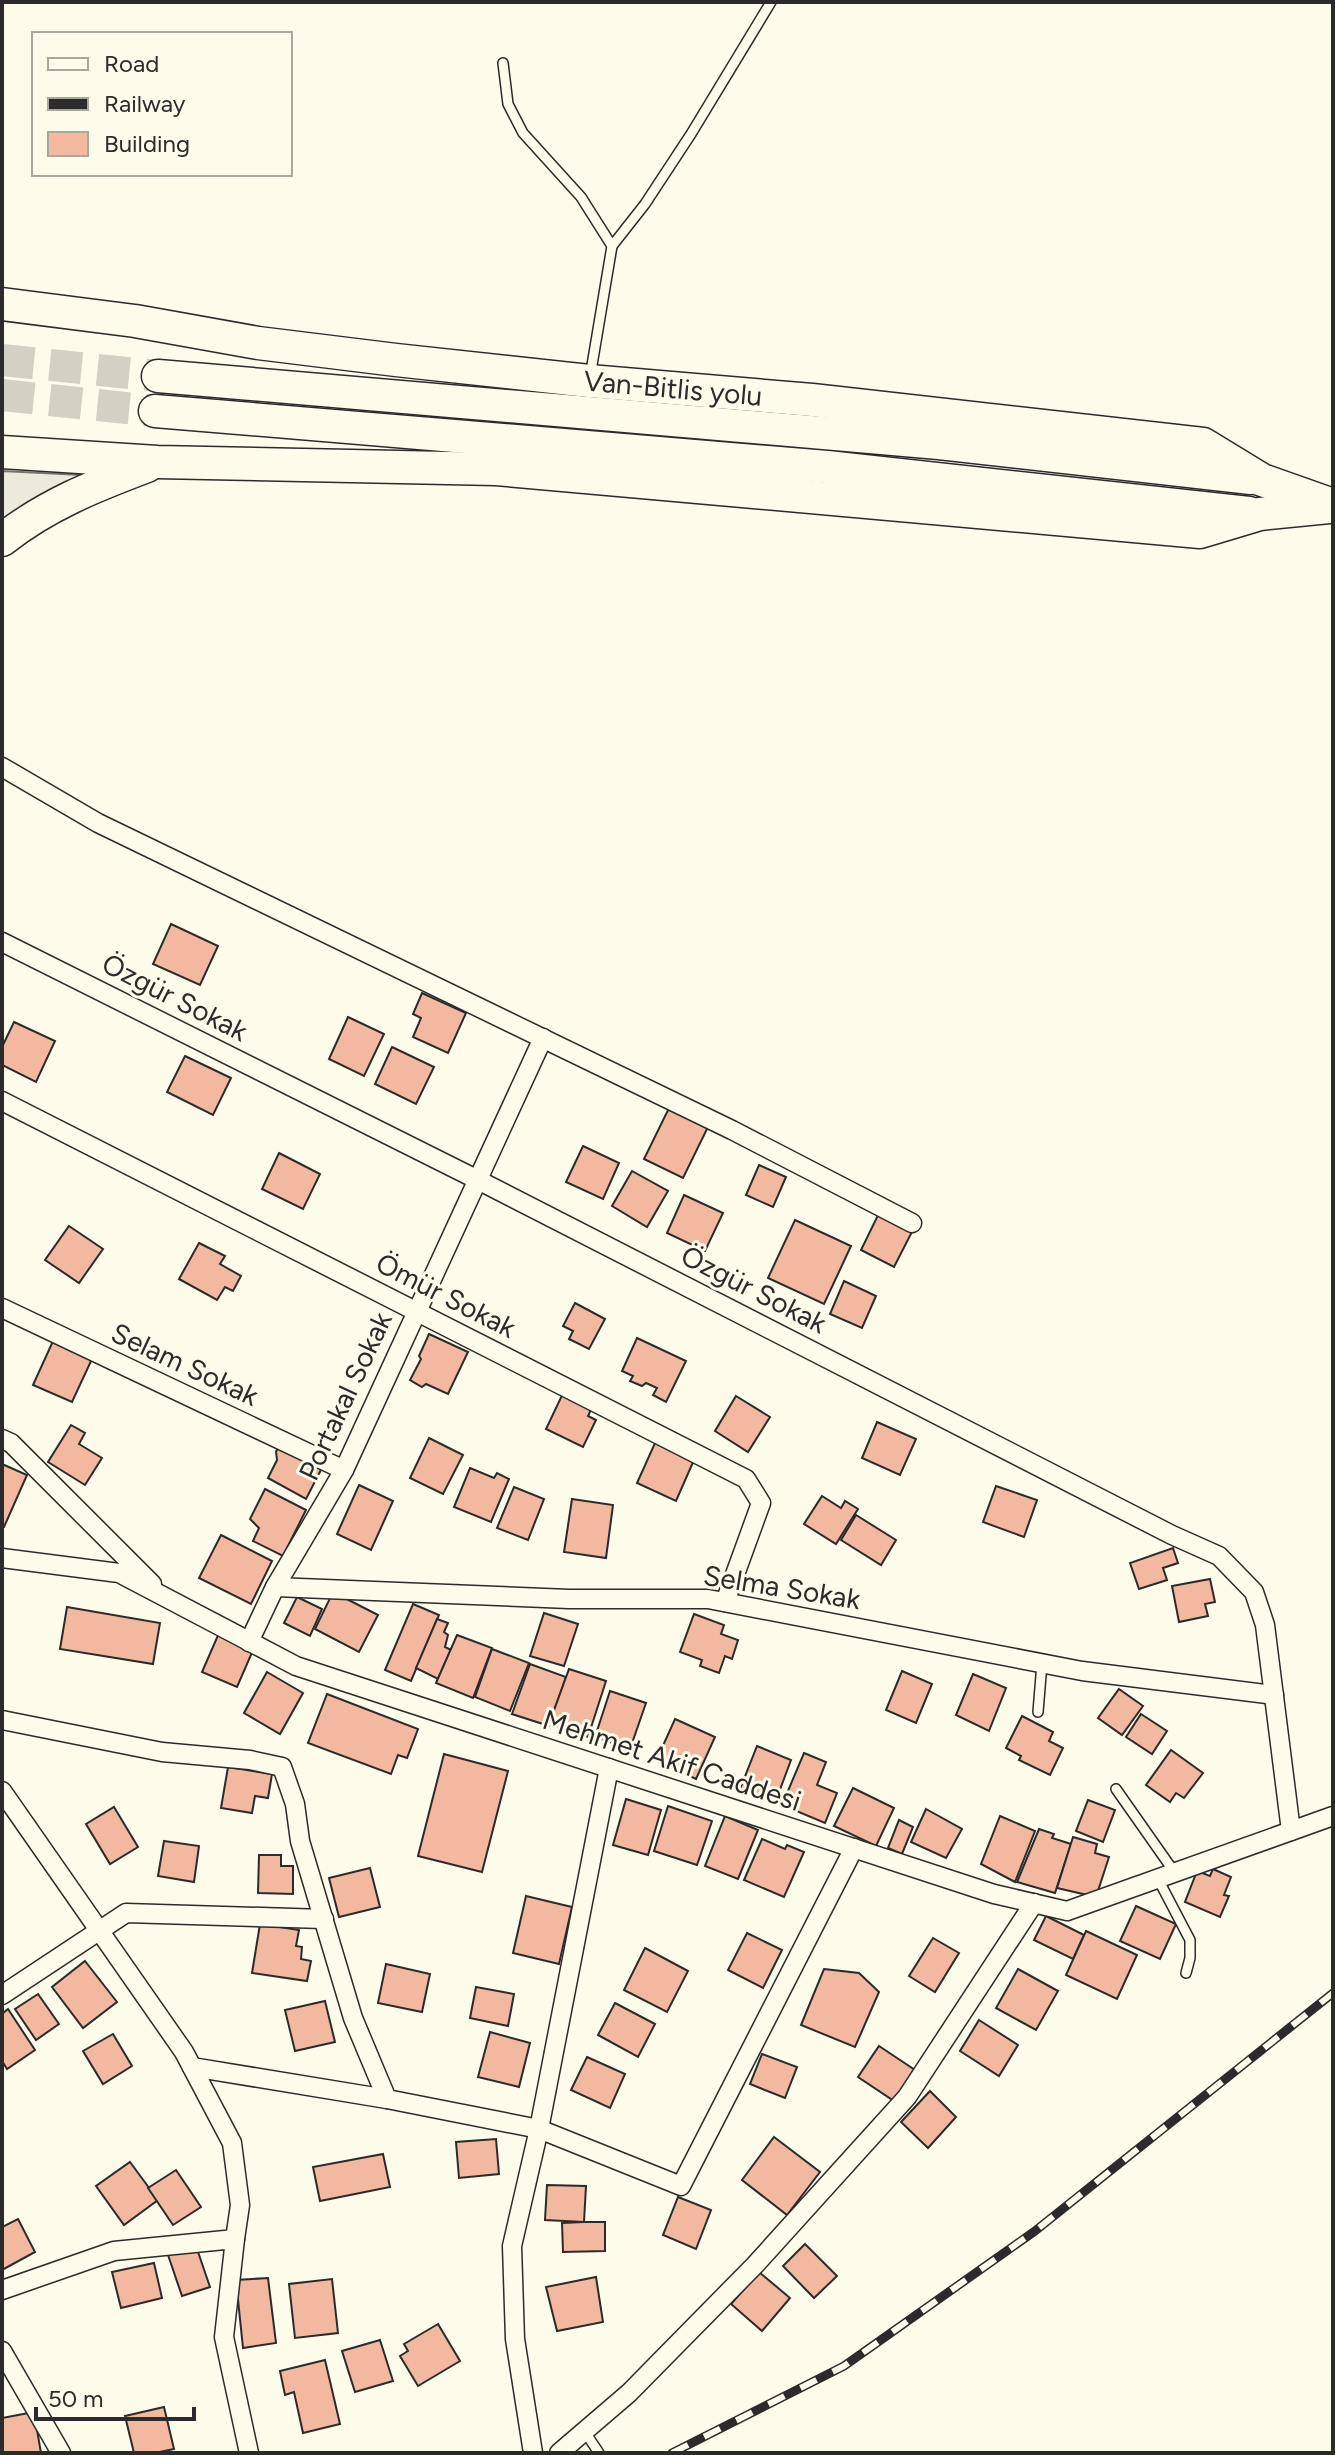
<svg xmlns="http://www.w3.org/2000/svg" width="1335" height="2455" font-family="Figtree,sans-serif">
<rect width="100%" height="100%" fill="#fdfbea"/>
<!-- grass -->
<polygon fill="#ecebdb" stroke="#74746e" stroke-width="2" points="2,471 82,475 2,526"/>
<!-- building -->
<g fill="#f2b8a0" stroke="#2b2b2b" stroke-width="2">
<polygon points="171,924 218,946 200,985 153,964"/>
<polygon points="422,993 466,1013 448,1053 413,1037 421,1018 413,1014"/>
<polygon points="348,1017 384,1034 364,1076 329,1059"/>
<polygon points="14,1022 55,1041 36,1082 2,1065 2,1047"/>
<polygon points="392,1047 434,1067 416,1104 375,1084"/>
<polygon points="185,1056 231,1078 213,1115 167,1092"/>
<polygon points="669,1108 708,1127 683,1178 644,1159"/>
<polygon points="583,1146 619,1163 603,1199 566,1182"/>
<polygon points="279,1153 320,1174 303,1209 262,1189"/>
<polygon points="759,1165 786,1177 773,1207 746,1195"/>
<polygon points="632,1171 668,1191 647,1227 612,1206"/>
<polygon points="684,1195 723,1213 705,1251 667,1233"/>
<polygon points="880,1211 914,1228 894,1267 861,1250"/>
<polygon points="795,1220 851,1246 824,1304 768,1278"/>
<polygon points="69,1226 103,1249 79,1283 45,1260"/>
<polygon points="199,1243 225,1256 220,1264 241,1276 233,1291 225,1287 217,1300 179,1279"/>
<polygon points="844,1281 876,1296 862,1328 830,1314"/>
<polygon points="575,1303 605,1319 589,1349 569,1339 573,1331 563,1326"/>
<polygon points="429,1334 468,1352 448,1394 426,1384 422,1387 410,1380 421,1359 419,1356"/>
<polygon points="637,1338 686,1361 666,1402 653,1395 657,1388 646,1383 642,1386 630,1381 633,1376 622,1371"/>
<polygon points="53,1341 92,1359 72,1402 33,1385"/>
<polygon points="565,1389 594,1403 588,1416 596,1420 583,1447 546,1429"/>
<polygon points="736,1396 770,1417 748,1452 715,1431"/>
<polygon points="877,1422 916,1439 900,1475 862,1458"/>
<polygon points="71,1425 85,1433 79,1444 102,1458 85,1485 48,1462"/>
<polygon points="429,1438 463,1455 443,1494 410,1478"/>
<polygon points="280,1443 324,1464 306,1499 268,1478 277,1460 276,1452"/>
<polygon points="655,1443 694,1460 676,1501 637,1483"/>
<polygon points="2,1464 27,1475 4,1527 2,1527"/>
<polygon points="470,1468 494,1478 497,1473 509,1479 491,1522 454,1507"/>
<polygon points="359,1485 393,1501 371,1550 337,1534"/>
<polygon points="996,1486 1037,1500 1024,1537 983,1522"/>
<polygon points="514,1487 544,1499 528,1540 497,1528"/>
<polygon points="265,1489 306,1510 283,1556 253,1541 259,1528 250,1519"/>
<polygon points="822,1496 841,1508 845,1501 858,1509 836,1544 804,1524"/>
<polygon points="572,1499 613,1505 606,1558 564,1552"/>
<polygon points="856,1515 896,1540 881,1565 841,1540"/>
<polygon points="221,1535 272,1561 251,1604 199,1578"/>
<polygon points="1173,1548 1178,1563 1163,1568 1167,1580 1139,1589 1130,1563"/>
<polygon points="1210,1579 1215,1602 1205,1604 1208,1616 1179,1622 1172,1586"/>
<polygon points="333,1592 378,1615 359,1652 315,1629"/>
<polygon points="297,1597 322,1609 310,1636 284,1623"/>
<polygon points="413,1604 439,1615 411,1681 385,1670"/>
<polygon points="67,1607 160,1623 153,1664 60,1649"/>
<polygon points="544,1613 578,1624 564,1666 530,1656"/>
<polygon points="694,1614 724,1625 721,1634 738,1640 732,1659 725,1656 719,1673 700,1666 702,1660 680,1652"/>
<polygon points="437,1619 448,1623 444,1632 448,1635 445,1647 451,1650 438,1679 416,1668"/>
<polygon points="219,1633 254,1648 237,1687 202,1672"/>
<polygon points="457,1635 492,1648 473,1698 436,1683"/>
<polygon points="492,1649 529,1663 510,1711 475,1697"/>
<polygon points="530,1664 566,1677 549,1726 512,1714"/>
<polygon points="569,1669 606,1681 588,1737 549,1724"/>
<polygon points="902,1671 932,1684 916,1723 886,1710"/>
<polygon points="267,1672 303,1693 280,1734 244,1713"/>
<polygon points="973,1674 1006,1688 989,1731 956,1715"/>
<polygon points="1119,1689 1143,1706 1122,1735 1098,1718"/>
<polygon points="610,1691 646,1703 630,1749 595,1737"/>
<polygon points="327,1694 418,1729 407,1758 398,1755 391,1774 308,1743"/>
<polygon points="1141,1714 1167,1731 1152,1754 1126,1737"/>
<polygon points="1022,1716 1053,1732 1049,1741 1063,1748 1050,1775 1019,1760 1021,1756 1006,1748"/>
<polygon points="675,1719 715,1737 696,1779 656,1761"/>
<polygon points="757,1746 791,1760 775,1803 740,1789"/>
<polygon points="1171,1750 1203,1773 1184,1798 1176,1793 1170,1802 1146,1785"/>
<polygon points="804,1753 826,1762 817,1785 837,1793 825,1823 782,1805"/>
<polygon points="444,1754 508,1771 482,1872 418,1856"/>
<polygon points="228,1767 272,1774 268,1798 255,1796 252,1813 221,1808"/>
<polygon points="853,1788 894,1808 876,1846 834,1826"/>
<polygon points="626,1799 661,1810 648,1855 613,1845"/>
<polygon points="1088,1800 1115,1810 1103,1842 1076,1831"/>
<polygon points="668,1806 712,1821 697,1865 654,1851"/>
<polygon points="114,1807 138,1847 110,1864 86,1824"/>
<polygon points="926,1809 962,1829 946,1858 911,1842"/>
<polygon points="725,1816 758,1830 738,1879 705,1866"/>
<polygon points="1000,1816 1035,1831 1015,1882 981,1864"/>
<polygon points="899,1820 913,1827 902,1854 888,1848"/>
<polygon points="1039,1829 1054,1834 1052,1838 1071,1844 1055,1893 1017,1882"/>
<polygon points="1073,1837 1097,1844 1095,1853 1109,1857 1096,1897 1057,1888"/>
<polygon points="762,1839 785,1849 787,1845 804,1852 784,1897 744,1880"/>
<polygon points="164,1841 199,1846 194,1882 158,1876"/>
<polygon points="259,1855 281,1855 281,1866 293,1866 293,1894 258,1893"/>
<polygon points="370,1868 380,1907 339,1917 329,1878"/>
<polygon points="1213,1869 1231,1877 1224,1895 1229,1896 1220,1917 1185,1902 1197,1871 1210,1876"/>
<polygon points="526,1896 572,1907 559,1964 513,1953"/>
<polygon points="1136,1906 1176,1924 1160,1959 1120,1941"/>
<polygon points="1046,1916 1084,1935 1073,1959 1034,1940"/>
<polygon points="260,1924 299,1930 296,1946 302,1947 301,1959 311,1961 307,1981 252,1973"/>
<polygon points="1086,1931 1137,1955 1117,1999 1066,1975"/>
<polygon points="747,1933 782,1950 763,1988 728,1970"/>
<polygon points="933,1938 959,1953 935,1992 909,1976"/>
<polygon points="645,1948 688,1971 667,2012 624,1990"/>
<polygon points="85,1961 117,2002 83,2028 52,1987"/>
<polygon points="386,1964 430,1974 422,2012 378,2003"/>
<polygon points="824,1969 859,1973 879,1992 855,2047 801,2025"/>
<polygon points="1018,1969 1058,1991 1036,2030 996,2008"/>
<polygon points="476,1987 514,1994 508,2026 470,2018"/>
<polygon points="38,1994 59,2024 36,2040 15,2009"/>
<polygon points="325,2001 335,2042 295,2051 285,2010"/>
<polygon points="615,2003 655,2024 638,2057 598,2035"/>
<polygon points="8,2009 35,2050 7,2069 2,2061 2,2014"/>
<polygon points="979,2020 1018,2045 999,2076 960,2051"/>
<polygon points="490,2032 530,2043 519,2087 478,2077"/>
<polygon points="113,2034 132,2066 103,2084 83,2051"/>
<polygon points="879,2046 915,2070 894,2101 858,2077"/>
<polygon points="762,2054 797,2067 785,2098 750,2084"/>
<polygon points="587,2057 625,2074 610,2108 571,2090"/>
<polygon points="930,2091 956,2117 928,2148 901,2122"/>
<polygon points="774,2137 820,2172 787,2215 742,2180"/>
<polygon points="496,2139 499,2174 459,2178 456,2142"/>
<polygon points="383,2154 390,2187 320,2201 313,2167"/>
<polygon points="130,2162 158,2200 124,2225 96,2186"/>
<polygon points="176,2170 201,2207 173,2225 148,2188"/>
<polygon points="547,2185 586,2186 584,2222 545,2220"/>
<polygon points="678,2197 711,2210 696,2249 663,2235"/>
<polygon points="18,2219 35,2252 2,2270 2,2227"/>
<polygon points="584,2222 605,2222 605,2251 563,2252 562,2223"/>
<polygon points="805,2244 837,2276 814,2298 783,2266"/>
<polygon points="196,2246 210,2287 182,2296 168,2255"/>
<polygon points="154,2263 162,2298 121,2308 112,2272"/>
<polygon points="759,2272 790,2298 762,2331 731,2304"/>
<polygon points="596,2277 603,2322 557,2331 546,2287"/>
<polygon points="268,2278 276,2343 243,2348 236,2280"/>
<polygon points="332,2279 338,2333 295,2338 289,2284"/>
<polygon points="438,2324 460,2361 418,2386 400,2356 408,2351 404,2344"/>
<polygon points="380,2340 393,2381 355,2392 342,2351"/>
<polygon points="325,2360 340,2424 303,2433 294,2392 285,2395 280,2371"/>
<polygon points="164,2407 174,2449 155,2453 134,2453 125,2416"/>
<polygon points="34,2412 41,2453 2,2453 2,2418"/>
</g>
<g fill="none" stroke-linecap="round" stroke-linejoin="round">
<!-- trunk-tunnel -->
<g stroke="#d3d1c4" stroke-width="32" stroke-dasharray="32 16" stroke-linecap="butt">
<polyline points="2,360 158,376"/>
<polyline points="2,395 155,411"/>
</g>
<defs>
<g id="service">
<polyline points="503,63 508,104 523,133 581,197 612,246"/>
<polyline points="590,377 612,246 645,204 691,134 771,2"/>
<polyline points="1038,1712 1042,1663"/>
<polyline points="1116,1789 1175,1873"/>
<polyline points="1158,1879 1190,1940 1190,1958 1186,1973"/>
<polyline points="585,2432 599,2453"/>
</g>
<g id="minor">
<polyline points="2,767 98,823 732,1130 912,1223"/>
<polyline points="2,942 476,1179 1172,1535 1219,1556 1254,1592 1265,1625 1291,1831"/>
<polyline points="2,1101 746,1479 761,1503 725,1602"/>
<polyline points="2,1308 344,1470"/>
<polyline points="2,1439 11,1443 152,1584"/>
<polyline points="2,1558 119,1573 296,1666 994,1894 1067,1911 1333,1816"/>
<polyline points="275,1587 569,1599 708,1599 1082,1671 1274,1695"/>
<polyline points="249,1642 275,1587 344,1470 543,1038"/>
<polyline points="2,1720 162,1752 250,1760 282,1767 295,1804 300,1841 353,2018 387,2099 539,2129 681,2186 854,1848"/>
<polyline points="2,1791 184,2052 232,2143 240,2205 235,2239 114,2251 2,2290"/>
<polyline points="2,1995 126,1913 324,1919"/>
<polyline points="192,2067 387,2099"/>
<polyline points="235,2239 224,2337 249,2453"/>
<polyline points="2,2351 61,2453"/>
<polyline points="533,2453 515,2339 512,2246 539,2129 609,1768"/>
<polyline points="559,2453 629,2393 755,2265 907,2097 1034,1903"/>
</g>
<g id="trunk">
<polyline points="2,304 135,321 258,343 396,360 589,381 812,400 1203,444 1262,480 1333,505"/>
<polyline points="158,376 939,443 1251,478"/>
<polyline points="155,411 827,467 1249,513"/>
<polyline points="2,452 157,462 496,469 1200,532 1260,514 1329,507"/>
<path d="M2 540C46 505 94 486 147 466"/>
</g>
</defs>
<!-- service casing -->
<use href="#service" stroke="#2b2b2b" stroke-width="12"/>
<!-- minor casing -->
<use href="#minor" stroke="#2b2b2b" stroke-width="21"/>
<!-- trunk casing -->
<use href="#trunk" stroke="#2b2b2b" stroke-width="35"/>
<!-- service -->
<use href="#service" stroke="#fdfbea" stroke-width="9"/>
<!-- minor -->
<use href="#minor" stroke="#fdfbea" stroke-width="18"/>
<!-- trunk -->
<use href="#trunk" stroke="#fdfbea" stroke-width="32"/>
<defs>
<polyline id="rail" points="672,2453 844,2366 1035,2231 1333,1993"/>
</defs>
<!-- rail casing -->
<use href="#rail" stroke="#2b2b2b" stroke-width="9"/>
<!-- rail -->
<use href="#rail" stroke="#fdfbea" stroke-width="6" stroke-dasharray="18" stroke-linecap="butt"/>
</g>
<g text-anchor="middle" stroke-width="6" stroke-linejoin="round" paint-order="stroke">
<!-- street labels -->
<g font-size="28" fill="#2b2b2b" stroke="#fdfbea">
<text transform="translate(673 388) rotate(5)" y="10">Van-Bitlis yolu</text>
<text transform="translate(175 997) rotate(27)" y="10">Özgür Sokak</text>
<text transform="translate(754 1289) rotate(27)" y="10">Özgür Sokak</text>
<text transform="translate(446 1295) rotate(27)" y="10">Ömür Sokak</text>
<text transform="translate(185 1364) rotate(25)" y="10">Selam Sokak</text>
<text transform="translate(345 1396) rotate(-65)" y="10">Portakal Sokak</text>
<text transform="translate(782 1587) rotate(9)" y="10">Selma Sokak</text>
<text transform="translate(672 1760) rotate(18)" y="10">Mehmet Akif Caddesi</text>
</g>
</g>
<!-- border -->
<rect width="1335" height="2455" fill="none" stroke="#2b2b2b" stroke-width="8"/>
<!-- legend -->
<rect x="32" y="32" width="260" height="144" fill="#fdfbea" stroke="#a9a89e" stroke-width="2"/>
<rect x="48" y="58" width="40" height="12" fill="#fdfbea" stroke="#a9a89e" stroke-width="2"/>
<text x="104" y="72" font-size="24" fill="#2b2b2b">Road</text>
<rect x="48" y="98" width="40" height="12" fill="#2b2b2b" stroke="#a9a89e" stroke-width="2"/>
<text x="104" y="112" font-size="24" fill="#2b2b2b">Railway</text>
<rect x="48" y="132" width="40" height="24" fill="#f2b8a0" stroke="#a9a89e" stroke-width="2"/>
<text x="104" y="152" font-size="24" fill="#2b2b2b">Building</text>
<!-- scale -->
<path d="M36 2407v12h158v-12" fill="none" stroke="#2b2b2b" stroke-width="4"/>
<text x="48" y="2407" font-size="24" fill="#2b2b2b" stroke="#fdfbea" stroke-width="6" paint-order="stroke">50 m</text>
</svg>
